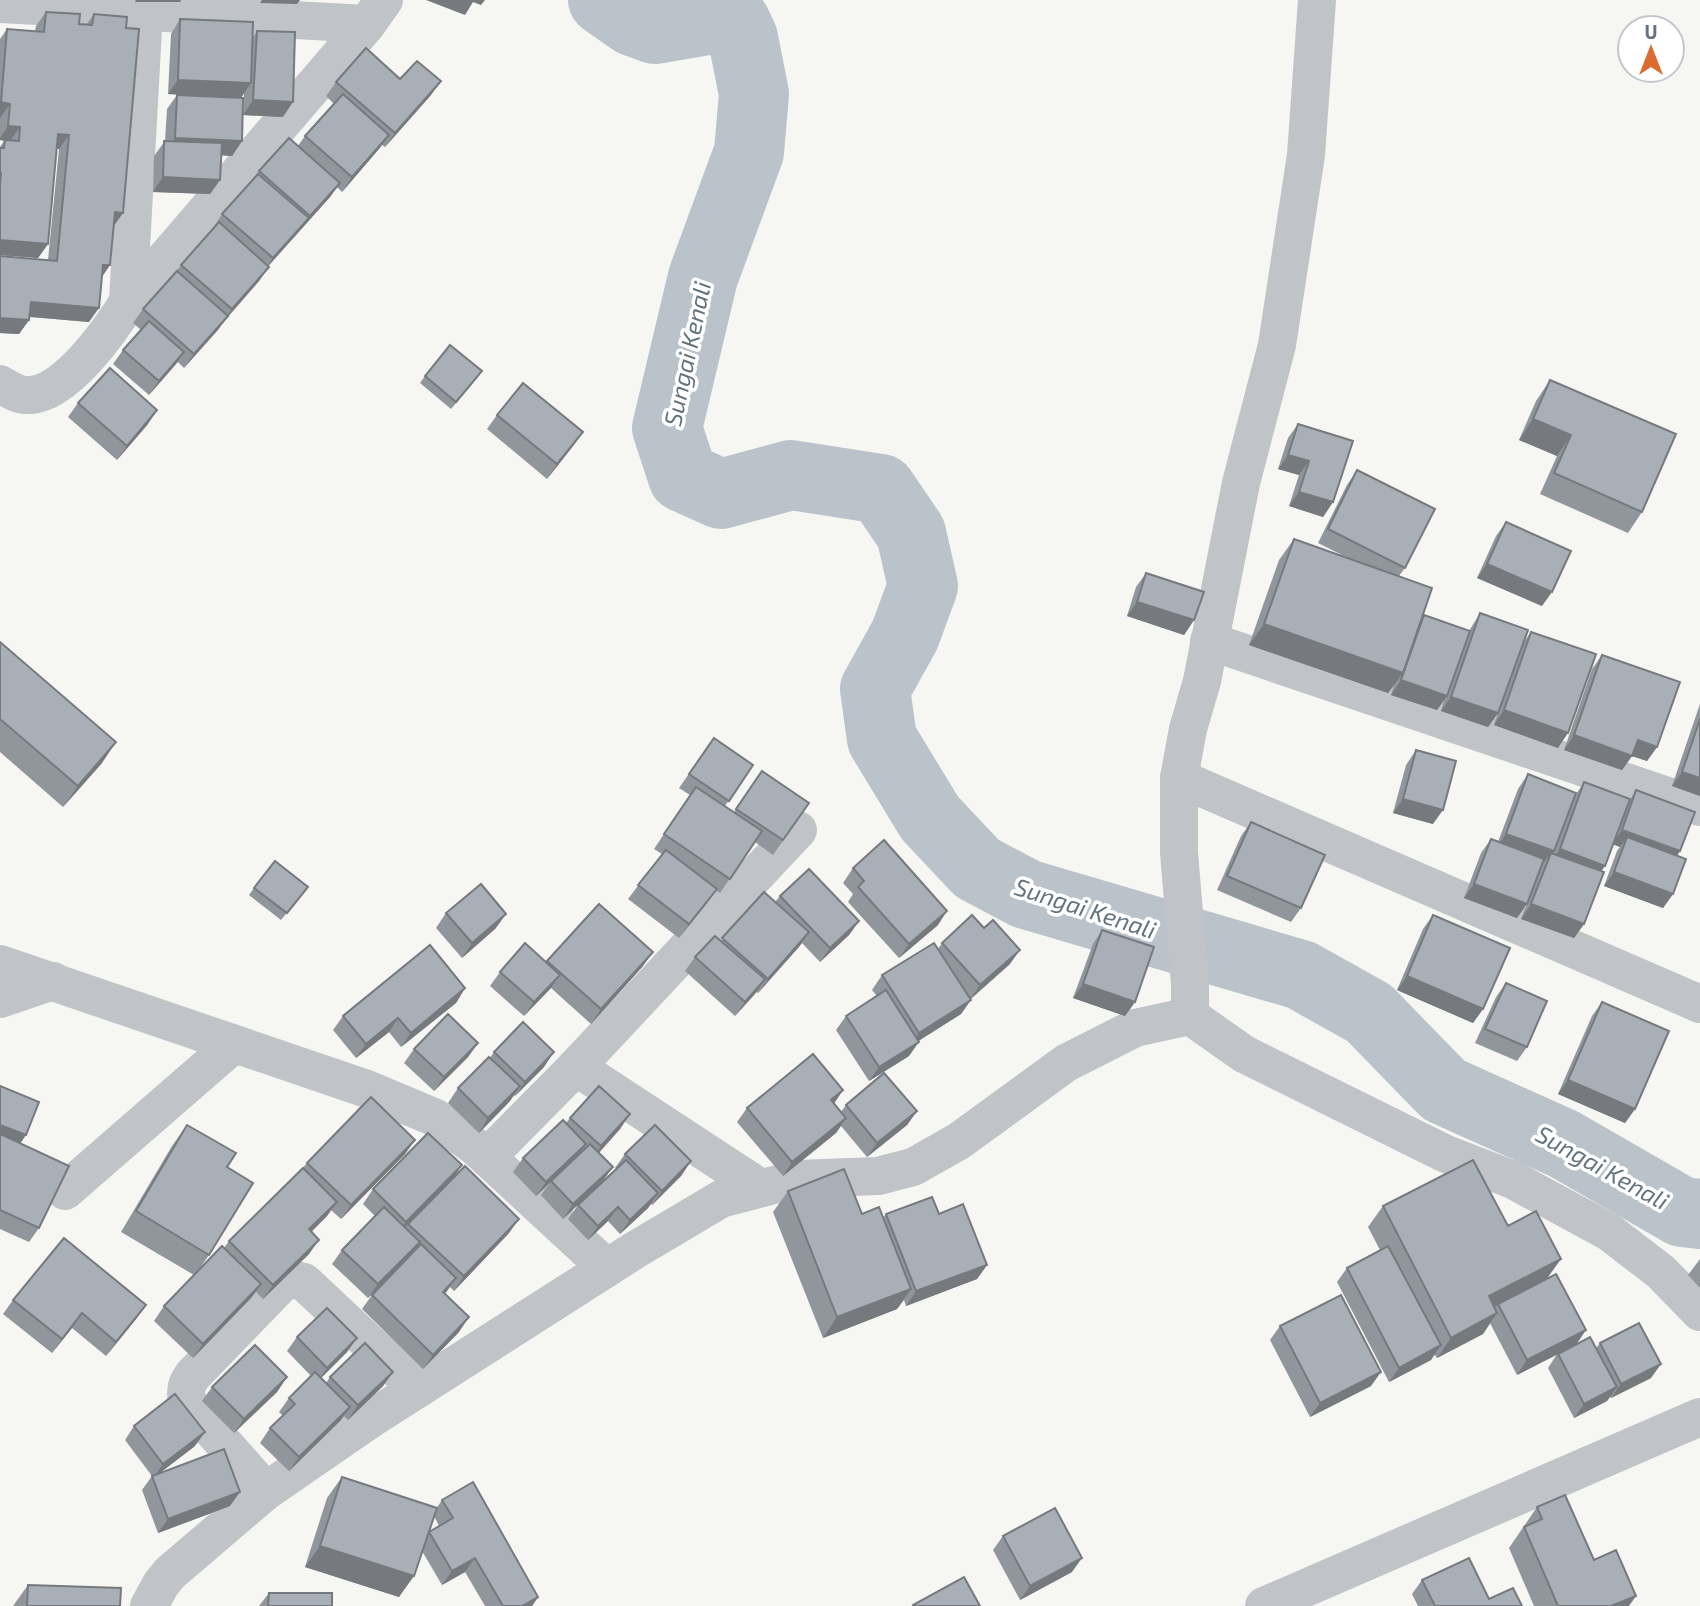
<svg xmlns="http://www.w3.org/2000/svg" width="1700" height="1606" font-family="'Exo 2',sans-serif">
<rect width="100%" height="100%" fill="#f6f6f3"/>
<g fill="none" stroke-linecap="round" stroke-linejoin="round">
<!-- river -->
<polyline stroke="#bac3c9" stroke-width="70" points="603,0 633,21 655,29 725,17 736,23 743,38 754,94 749,152 703,277 667,428 683,477 721,494 791,475 881,489 911,533 923,586 905,635 875,689 882,739 930,818 977,868 1026,894 1301,975 1369,1013 1444,1090 1564,1144 1682,1212 1700,1214"/>
<!-- minor -->
<g stroke="#c0c3c7" stroke-width="38">
<polyline points="0,4 367,24"/>
<polyline points="128,302 144,11"/>
<path d="M0 384C10 390 19 396 31 395 67 392 110 331 128 302L367 24 384 0"/>
<polyline points="1209,641 1700,807"/>
<polyline points="1179,778 1700,1004"/>
<polyline points="0,964 367,1089 436,1118 477,1148 607,1268"/>
<polyline points="0,999 53,981"/>
<polyline points="1190,1016 1190,984 1179,853 1179,778 1188,729 1202,681 1241,483 1277,345 1306,155 1317,0"/>
<polyline points="576,1067 759,1187"/>
<polyline points="487,1157 576,1067 798,830"/>
<polyline points="65,1191 234,1044"/>
<path d="M266 1491 187 1402C185 1391 186 1384 193 1375L281 1284C290 1279 296 1279 304 1282L418 1389"/>
<polyline points="149,1606 161,1584 170,1573 266,1491 369,1420 635,1250 721,1199 797,1179 878,1176 913,1167 959,1141 1066,1063 1135,1028 1190,1016 1244,1054 1446,1154 1513,1180 1609,1232 1661,1272 1700,1312"/>
<polyline points="1264,1606 1700,1417"/>
</g>
</g>
<!-- wall -->
<g fill="#91969d" fill-rule="evenodd">
<polygon points="46,12 79,24 86,25 94,14 123,213 113,226 110,265 102,276 89,322 30,317 29,320 19,334 0,333 0,256 48,260 59,149 56,149 48,244 38,258 0,255 0,147 4,141 0,140 0,39 7,29 35,31 36,26"/>
<polygon points="180,19 253,37 257,31 283,117 243,115 244,92 241,98 168,94 171,34"/>
<polygon points="400,79 431,95 385,147 382,145 342,192 337,187 330,197 268,266 259,281 184,368 178,362 149,395 113,364 123,350 141,330 133,323 143,309 213,229 222,214 252,180 259,171 298,146 305,136 334,104 326,96 336,82"/>
<polygon points="177,95 242,141 232,156 221,155 220,180 210,194 153,192 154,156 165,141 167,109"/>
<polygon points="425,376 477,378 451,409 420,383"/>
<polygon points="1550,380 1642,512 1628,533 1540,494 1557,456 1519,440 1536,401"/>
<polygon points="78,403 148,424 117,460 68,417"/>
<polygon points="497,415 573,446 547,479 487,429"/>
<polygon points="1298,424 1333,502 1323,517 1289,506 1299,475 1278,469 1288,438"/>
<polygon points="1357,470 1405,568 1399,576 1422,617 1469,631 1480,613 1523,643 1531,632 1558,748 1494,725 1497,715 1488,727 1441,711 1444,700 1437,710 1391,695 1394,685 1388,693 1249,645 1279,560 1294,539 1348,558 1318,543 1347,485"/>
<polygon points="1506,522 1542,606 1477,578 1496,536"/>
<polygon points="1146,573 1194,620 1184,635 1127,616 1136,587"/>
<polygon points="0,642 102,763 63,807 0,752"/>
<polygon points="1602,655 1657,747 1647,761 1632,756 1622,770 1564,750 1592,669"/>
<polygon points="1700,704 1700,796 1672,786"/>
<polygon points="714,738 753,765 725,806 734,812 762,771 809,803 773,855 755,842 720,893 716,890 679,938 628,899 662,854 654,849 690,795 679,788"/>
<polygon points="1416,750 1433,824 1393,813 1406,765"/>
<polygon points="1528,774 1554,851 1553,854 1575,796 1584,782 1630,800 1636,790 1680,851 1677,856 1673,894 1663,908 1604,886 1617,851 1620,847 1613,844 1601,871 1584,924 1574,938 1521,919 1542,865 1541,865 1517,918 1464,898 1481,853 1491,839 1498,842 1518,789"/>
<polygon points="1251,822 1301,908 1291,922 1217,890 1241,836"/>
<polygon points="853,868 938,925 899,958 848,902 853,894 843,883"/>
<polygon points="308,887 281,920 249,895 254,888"/>
<polygon points="764,892 775,902 780,896 859,921 849,935 820,962 802,943 758,993 756,992 735,1016 685,971 695,957 721,941"/>
<polygon points="599,904 643,966 591,1024 551,988 524,1016 490,986 500,972 546,962"/>
<polygon points="446,913 496,928 462,958 436,928"/>
<polygon points="1433,915 1483,1009 1473,1023 1397,990 1423,929"/>
<polygon points="1102,930 1135,1002 1125,1016 1073,998 1093,944"/>
<polygon points="942,943 1010,964 971,999 961,1014 918,1041 909,1056 869,1081 836,1030 846,1016 877,996 872,990 882,975 938,949"/>
<polygon points="1506,983 1527,1047 1517,1061 1475,1043 1496,997"/>
<polygon points="465,988 456,1003 401,1047 389,1032 356,1058 333,1030 343,1016"/>
<polygon points="1602,1002 1635,1109 1625,1123 1558,1094 1592,1016"/>
<polygon points="478,1043 468,1057 434,1091 404,1063 414,1049"/>
<polygon points="494,1052 544,1067 515,1096 514,1095 510,1101 479,1133 448,1103 458,1088 490,1058"/>
<polygon points="0,1086 20,1143 39,1228 29,1242 0,1229"/>
<polygon points="843,1090 834,1103 841,1112 846,1105 917,1111 907,1125 867,1157 841,1126 836,1133 783,1176 737,1122 747,1108"/>
<polygon points="630,1114 620,1129 599,1153 603,1181 563,1219 541,1195 549,1184 536,1196 513,1172 523,1158 566,1123 570,1118"/>
<polygon points="187,1125 227,1167 209,1255 198,1271 224,1248 229,1241 302,1169 307,1163 415,1140 405,1154 341,1219 331,1210 327,1216 311,1232 309,1254 263,1299 256,1292 251,1298 193,1358 154,1321 164,1306 194,1275 121,1232 172,1146"/>
<polygon points="625,1154 691,1161 681,1176 652,1205 651,1204 648,1208 620,1234 608,1221 588,1240 568,1219 578,1205 616,1169 615,1168"/>
<polygon points="462,1165 454,1177 509,1233 454,1291 450,1287 445,1294 459,1332 423,1369 362,1309 372,1295 413,1253 368,1298 332,1264 342,1250 375,1216 363,1204 373,1189"/>
<polygon points="788,1191 862,1214 883,1218 886,1214 939,1214 987,1265 977,1279 906,1306 904,1300 897,1309 823,1338 773,1212"/>
<polygon points="1383,1206 1508,1226 1547,1279 1576,1344 1596,1348 1600,1343 1651,1378 1611,1398 1610,1397 1607,1401 1574,1418 1548,1368 1557,1354 1517,1375 1490,1323 1483,1334 1437,1358 1434,1354 1431,1360 1389,1382 1337,1282 1347,1268 1380,1250 1368,1227"/>
<polygon points="1700,1259 1700,1288 1688,1275"/>
<polygon points="13,1300 146,1305 136,1319 106,1356 72,1328 52,1353 3,1314"/>
<polygon points="1280,1326 1371,1386 1310,1417 1270,1340"/>
<polygon points="297,1337 357,1338 347,1352 321,1378 326,1383 330,1377 393,1372 383,1386 348,1420 344,1416 340,1421 289,1471 260,1443 270,1428 283,1416 279,1412 289,1398 311,1376 287,1351"/>
<polygon points="287,1377 277,1392 234,1433 202,1401 212,1387"/>
<polygon points="134,1426 195,1446 160,1473 230,1506 158,1533 142,1490 152,1476 125,1440"/>
<path d="M342 1477 436 1509 442 1500 538 1597 532 1606H485L465 1572 442 1585 422 1551 399 1597 305 1567 327 1498ZM434 1516 439 1526 429 1532 428 1534Z"/>
<polygon points="1537,1507 1594,1560 1629,1606 1534,1606 1509,1548"/>
<polygon points="1003,1536 1072,1572 1020,1600 993,1550"/>
<polygon points="1422,1580 1489,1599 1522,1606 1418,1606 1412,1594"/>
<polygon points="28,1585 120,1606 13,1606"/>
<polygon points="269,1593 332,1606 259,1606"/>
</g>
<!-- shaded-wall -->
<g fill="#767a7f">
<polygon points="136,0 181,0 180,2 135,2"/>
<polygon points="262,0 300,0 297,4 260,3"/>
<polygon points="426,0 485,0 481,5 473,2 465,15"/>
<polygon points="178,80 251,83 241,98 168,94"/>
<polygon points="441,81 431,95 385,147 395,133"/>
<polygon points="253,100 293,102 283,117 243,115"/>
<polygon points="1,102 10,104 0,118 0,103"/>
<polygon points="8,126 20,127 10,141 0,140 0,138"/>
<polygon points="58,134 69,135 59,149 48,148"/>
<polygon points="389,135 379,149 342,192 352,177"/>
<polygon points="175,138 242,141 232,156 165,152"/>
<polygon points="163,177 220,180 210,194 153,192"/>
<polygon points="340,183 330,197 263,272 273,258"/>
<polygon points="115,212 123,213 113,227"/>
<polygon points="0,240 48,244 38,258 0,255"/>
<polygon points="103,265 110,265 100,280"/>
<polygon points="269,267 259,281 222,323 232,309"/>
<polygon points="31,302 99,308 89,322 21,316"/>
<polygon points="228,316 218,330 184,368 194,354"/>
<polygon points="0,318 29,320 19,334 0,333"/>
<polygon points="184,352 174,366 149,395 159,381"/>
<polygon points="157,410 148,424 117,460 127,446"/>
<polygon points="1533,419 1571,435 1557,456 1519,440"/>
<polygon points="583,432 573,446 547,479 557,464"/>
<polygon points="1288,455 1309,461 1299,475 1278,469"/>
<polygon points="1299,492 1333,502 1323,517 1289,506"/>
<polygon points="1487,564 1552,592 1542,606 1477,578"/>
<polygon points="1137,602 1194,620 1184,635 1127,616"/>
<polygon points="1264,624 1403,673 1388,693 1249,645"/>
<polygon points="1401,680 1447,696 1437,710 1391,695"/>
<polygon points="1451,697 1498,713 1488,727 1441,711"/>
<polygon points="1504,710 1568,733 1558,748 1494,725"/>
<polygon points="1574,735 1638,740 1657,747 1647,761 1632,756 1622,770 1564,750"/>
<polygon points="116,742 102,763 63,807 78,786"/>
<polygon points="1682,772 1700,778 1700,796 1672,786"/>
<polygon points="1403,799 1443,810 1433,824 1393,813"/>
<polygon points="1622,830 1680,851 1670,866 1627,837 1620,847 1612,844"/>
<polygon points="1506,834 1554,851 1549,858 1551,853 1542,865 1496,848"/>
<polygon points="1560,849 1605,866 1595,880 1550,863"/>
<polygon points="1614,872 1673,894 1663,908 1604,886"/>
<polygon points="1474,884 1527,904 1517,918 1464,898"/>
<polygon points="717,889 707,903 679,938 689,924"/>
<polygon points="1531,904 1584,924 1574,938 1521,919"/>
<polygon points="947,911 938,925 899,958 909,944"/>
<polygon points="506,914 496,928 462,958 472,943"/>
<polygon points="859,921 849,935 820,962 830,948"/>
<polygon points="809,932 799,947 758,993 768,979"/>
<polygon points="1020,950 1010,964 970,999 980,985"/>
<polygon points="653,952 643,966 591,1024 601,1009"/>
<polygon points="560,975 550,989 524,1016 534,1002"/>
<polygon points="1407,976 1483,1009 1473,1023 1397,990"/>
<polygon points="765,979 755,994 735,1016 745,1002"/>
<polygon points="1083,984 1135,1002 1125,1016 1073,998"/>
<polygon points="465,988 456,1003 401,1047 411,1033"/>
<polygon points="971,1000 961,1014 909,1047 919,1033"/>
<polygon points="398,1018 389,1032 356,1058 366,1044"/>
<polygon points="919,1042 909,1056 869,1081 879,1067"/>
<polygon points="478,1043 468,1057 434,1091 444,1077"/>
<polygon points="554,1052 544,1067 515,1096 525,1082"/>
<polygon points="1568,1080 1635,1109 1625,1123 1558,1094"/>
<polygon points="520,1086 510,1101 479,1133 488,1118"/>
<polygon points="843,1090 833,1105 831,1100"/>
<polygon points="917,1111 907,1125 867,1157 877,1143"/>
<polygon points="630,1114 620,1129 591,1161 601,1146"/>
<polygon points="846,1118 836,1133 783,1176 792,1162"/>
<polygon points="0,1125 26,1135 16,1150 0,1143"/>
<polygon points="415,1140 405,1154 341,1219 351,1205"/>
<polygon points="586,1144 576,1158 536,1196 546,1182"/>
<polygon points="691,1161 681,1176 652,1205 662,1191"/>
<polygon points="462,1165 452,1180 396,1236 406,1222"/>
<polygon points="613,1167 603,1181 563,1219 573,1204"/>
<polygon points="658,1193 648,1208 620,1234 630,1220"/>
<polygon points="337,1202 327,1216 299,1244 309,1229"/>
<polygon points="618,1207 608,1221 588,1240 598,1226"/>
<polygon points="519,1219 509,1233 454,1291 464,1276"/>
<polygon points="319,1240 309,1254 263,1299 273,1285"/>
<polygon points="420,1242 410,1256 368,1298 378,1284"/>
<polygon points="1561,1259 1546,1280 1474,1317 1489,1296"/>
<polygon points="987,1265 977,1279 906,1306 916,1291"/>
<polygon points="456,1278 446,1292 433,1306 443,1292"/>
<polygon points="261,1284 251,1298 193,1358 203,1344"/>
<polygon points="911,1289 897,1309 823,1338 837,1317"/>
<polygon points="146,1305 136,1319 106,1356 116,1342"/>
<polygon points="82,1313 72,1328 52,1353 62,1339"/>
<polygon points="1497,1313 1483,1334 1437,1358 1451,1338"/>
<polygon points="469,1317 459,1332 423,1369 433,1355"/>
<polygon points="1586,1330 1576,1345 1517,1375 1527,1360"/>
<polygon points="357,1338 347,1352 317,1382 327,1368"/>
<polygon points="1441,1345 1431,1360 1389,1382 1399,1368"/>
<polygon points="1661,1364 1651,1378 1611,1398 1621,1384"/>
<polygon points="393,1372 383,1386 348,1420 358,1405"/>
<polygon points="1381,1372 1371,1386 1310,1417 1320,1403"/>
<polygon points="287,1377 277,1392 234,1433 244,1419"/>
<polygon points="1617,1387 1607,1401 1574,1418 1584,1404"/>
<polygon points="350,1407 340,1421 289,1471 299,1457"/>
<polygon points="205,1432 195,1446 153,1478 163,1464"/>
<polygon points="240,1492 230,1506 158,1533 168,1519"/>
<polygon points="320,1546 414,1576 399,1597 305,1567"/>
<polygon points="475,1558 465,1572 442,1585 452,1571"/>
<polygon points="1082,1558 1072,1572 1020,1600 1030,1586"/>
<polygon points="1636,1596 1629,1606 1611,1606"/>
<polygon points="538,1597 532,1606 522,1606"/>
</g>
<!-- building -->
<g fill="#a9afb6" stroke="#767a7f" stroke-width="2">
<polygon points="46,12 80,14 79,24 92,25 94,14 127,17 126,28 139,29 123,213 115,212 110,265 103,265 99,308 31,302 29,320 0,318 0,256 57,261 69,135 58,134 48,244 0,240 0,185 1,173 0,173 0,148 4,148 5,140 19,141 20,127 8,126 10,104 1,102 7,29 44,32"/>
<polygon points="180,19 253,22 251,83 178,80"/>
<polygon points="257,31 295,32 293,102 253,100"/>
<polygon points="366,48 400,79 417,61 441,81 395,133 336,82"/>
<polygon points="343,94 389,135 352,177 305,136"/>
<polygon points="177,95 243,98 242,141 175,138"/>
<polygon points="289,138 340,183 310,216 259,171"/>
<polygon points="164,141 222,143 220,180 163,177"/>
<polygon points="258,174 309,218 273,258 222,214"/>
<polygon points="219,222 269,267 232,309 181,265"/>
<polygon points="177,271 228,316 194,354 143,309"/>
<polygon points="149,321 184,352 159,381 123,350"/>
<polygon points="450,345 482,371 456,402 425,376"/>
<polygon points="110,368 157,410 127,446 78,403"/>
<polygon points="1550,380 1676,434 1642,512 1554,473 1571,435 1533,419"/>
<polygon points="523,383 583,432 557,464 497,415"/>
<polygon points="1298,424 1353,441 1333,502 1299,492 1309,461 1288,455"/>
<polygon points="1357,470 1435,509 1405,568 1328,529"/>
<polygon points="1506,522 1571,551 1552,592 1487,564"/>
<polygon points="1294,539 1432,588 1403,673 1264,624"/>
<polygon points="1146,573 1204,592 1194,620 1137,602"/>
<polygon points="1480,613 1528,630 1498,713 1451,697"/>
<polygon points="1424,615 1470,631 1447,696 1401,680"/>
<polygon points="1531,632 1596,654 1568,733 1504,710"/>
<polygon points="0,642 116,742 78,786 0,719"/>
<polygon points="1602,655 1680,682 1657,747 1638,740 1632,756 1574,735"/>
<polygon points="1700,719 1700,778 1682,772"/>
<polygon points="714,738 753,765 729,801 689,774"/>
<polygon points="1416,750 1456,761 1443,810 1403,799"/>
<polygon points="762,771 809,803 783,840 736,809"/>
<polygon points="1528,774 1576,793 1554,851 1506,834"/>
<polygon points="1584,782 1630,799 1605,866 1560,849"/>
<polygon points="696,787 762,831 730,879 664,834"/>
<polygon points="1636,790 1695,812 1680,851 1622,830"/>
<polygon points="1251,822 1325,855 1301,908 1227,876"/>
<polygon points="1627,837 1686,859 1673,894 1614,872"/>
<polygon points="1491,839 1544,859 1527,904 1474,884"/>
<polygon points="884,840 947,911 909,944 858,887 864,881 853,868"/>
<polygon points="666,850 717,889 689,924 638,885"/>
<polygon points="1551,853 1604,872 1584,924 1531,904"/>
<polygon points="275,861 308,887 287,913 254,888"/>
<polygon points="809,869 859,921 830,948 780,896"/>
<polygon points="481,884 506,914 472,943 446,913"/>
<polygon points="764,892 809,932 768,979 722,938"/>
<polygon points="599,904 653,952 601,1009 547,961"/>
<polygon points="972,915 984,928 993,920 1020,950 980,985 942,943"/>
<polygon points="1433,915 1510,948 1483,1009 1407,976"/>
<polygon points="1102,930 1154,947 1135,1002 1083,984"/>
<polygon points="715,936 765,979 745,1002 695,957"/>
<polygon points="525,943 560,975 534,1002 500,972"/>
<polygon points="934,943 971,1000 919,1033 882,975"/>
<polygon points="430,945 465,988 411,1033 398,1018 366,1044 343,1016"/>
<polygon points="1506,983 1547,1001 1527,1047 1485,1029"/>
<polygon points="886,990 919,1042 879,1067 846,1016"/>
<polygon points="1602,1002 1669,1031 1635,1109 1568,1080"/>
<polygon points="448,1014 478,1043 444,1077 414,1049"/>
<polygon points="523,1022 554,1052 525,1082 494,1052"/>
<polygon points="813,1054 843,1090 831,1100 846,1118 792,1162 747,1108"/>
<polygon points="489,1057 520,1086 488,1118 458,1088"/>
<polygon points="884,1073 917,1111 877,1143 846,1105"/>
<polygon points="0,1086 39,1102 26,1135 0,1125"/>
<polygon points="599,1086 630,1114 601,1146 570,1118"/>
<polygon points="371,1097 415,1140 351,1205 307,1163"/>
<polygon points="563,1120 586,1144 546,1182 523,1158"/>
<polygon points="187,1125 236,1153 227,1167 253,1183 209,1255 136,1211"/>
<polygon points="655,1125 691,1161 662,1191 625,1154"/>
<polygon points="428,1133 462,1165 406,1222 373,1189"/>
<polygon points="0,1134 69,1166 39,1228 0,1210"/>
<polygon points="590,1144 613,1167 573,1204 551,1181"/>
<polygon points="626,1160 658,1193 630,1220 618,1207 598,1226 578,1205"/>
<polygon points="1473,1160 1508,1226 1536,1211 1561,1259 1489,1296 1497,1313 1451,1338 1383,1206"/>
<polygon points="465,1166 519,1219 464,1276 408,1224"/>
<polygon points="303,1168 337,1202 309,1229 319,1240 273,1285 229,1241"/>
<polygon points="844,1169 862,1214 879,1207 911,1289 837,1317 788,1191"/>
<polygon points="932,1197 939,1214 963,1204 987,1265 916,1291 886,1214"/>
<polygon points="384,1207 420,1242 378,1284 342,1250"/>
<polygon points="64,1238 146,1305 116,1342 82,1313 62,1339 13,1300"/>
<polygon points="421,1244 456,1278 443,1292 469,1317 433,1355 372,1295"/>
<polygon points="222,1246 261,1284 203,1344 164,1306"/>
<polygon points="1388,1246 1441,1345 1399,1368 1347,1268"/>
<polygon points="1556,1274 1586,1330 1527,1360 1498,1304"/>
<polygon points="1341,1295 1381,1372 1320,1403 1280,1326"/>
<polygon points="327,1308 357,1338 327,1368 297,1337"/>
<polygon points="1639,1323 1661,1364 1621,1384 1600,1343"/>
<polygon points="1590,1337 1617,1387 1584,1404 1558,1354"/>
<polygon points="365,1343 393,1372 358,1405 330,1377"/>
<polygon points="255,1345 287,1377 244,1419 212,1387"/>
<polygon points="315,1372 350,1407 299,1457 270,1428 295,1404 289,1398"/>
<polygon points="175,1394 205,1432 163,1464 134,1426"/>
<polygon points="224,1449 240,1492 168,1519 152,1476"/>
<polygon points="342,1477 437,1508 414,1576 320,1546"/>
<polygon points="473,1482 538,1597 522,1606 503,1606 475,1558 452,1571 429,1532 453,1518 442,1500"/>
<polygon points="1565,1495 1594,1560 1616,1550 1636,1596 1611,1606 1558,1606 1524,1527 1542,1519 1537,1507"/>
<polygon points="1055,1508 1082,1558 1030,1586 1003,1536"/>
<polygon points="1469,1558 1489,1599 1513,1588 1522,1606 1435,1606 1422,1580"/>
<polygon points="964,1577 980,1606 914,1606 913,1605"/>
<polygon points="28,1585 121,1588 120,1606 27,1606"/>
<polygon points="269,1593 332,1593 332,1606 268,1606"/>
</g>
<g text-anchor="middle" stroke-width="7" stroke-linejoin="round" paint-order="stroke">
<!-- water labels -->
<g font-size="24" font-style="italic" fill="#63747f" stroke="#fff">
<text transform="translate(688 354) rotate(-78)" y="8">Sungai Kenali</text>
<text transform="translate(1085 909) rotate(18)" y="8">Sungai Kenali</text>
<text transform="translate(1602 1168) rotate(29)" y="8">Sungai Kenali</text>
</g>
</g>
<!-- north arrow -->
<g transform="translate(1651 49)"><circle r="33" fill="#ffffff" stroke="#c2c7cd" stroke-width="2"/>
<path d="M0-5L12 26L0 18L-12 26Z" fill="#db6b2f"/>
<text y="-10" font-size="19" font-weight="bold" text-anchor="middle" fill="#677383">U</text>
</g>
</svg>
